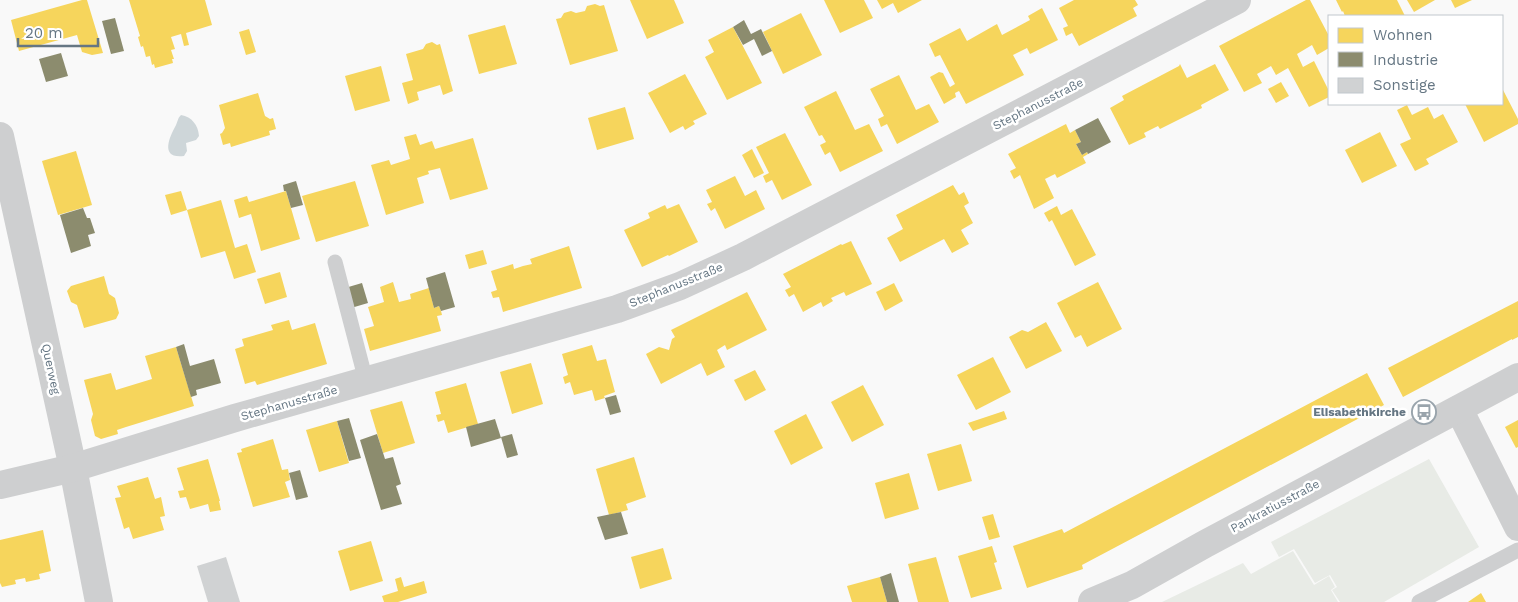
<svg xmlns="http://www.w3.org/2000/svg" width="1518" height="602" font-family="'Work Sans',sans-serif">
<rect width="100%" height="100%" fill="#f9f9f9"/>
<!-- green -->
<g fill="#e8ebe6">
<polygon points="1429,459 1479,547 1384,602 1340,602 1332,590 1337,587 1330,575 1315,583 1294,549 1279,557 1271,542"/>
<polygon points="1293,551 1314,585 1329,576 1335,587 1331,590 1338,602 1162,602 1243,563 1251,574"/>
</g>
<!-- water -->
<path fill="#ced6d9" d="M181 115C192 117 198 125 199 136L196 140 186 143 187 151 184 156C160 159 169 138 175 127 178 122 177 119 181 115Z"/>
<!-- homes -->
<g fill="#f6d55c">
<polygon points="82,0 87,0 103,53 92,55 82,52 77,35 19,51 11,20"/>
<polygon points="129,0 205,0 212,25 186,33 189,45 184,46 181,34 171,37 175,49 171,50 174,59 172,59 173,63 155,68 154,64 152,65 150,56 146,57 143,46 141,47 138,37 140,36"/>
<polygon points="630,0 674,0 684,23 647,39"/>
<polygon points="824,0 864,0 873,18 840,33"/>
<polygon points="877,0 922,0 898,13 893,3 882,9"/>
<polygon points="1074,0 1135,0 1138,5 1133,8 1137,16 1079,46 1072,33 1066,36 1063,28 1068,26 1059,8"/>
<polygon points="1306,0 1310,0 1329,36 1329,48 1317,55 1312,45 1297,54 1303,67 1314,61 1329,91 1329,97 1309,107 1288,68 1276,75 1271,66 1257,74 1262,83 1244,92 1219,46"/>
<polygon points="1336,0 1397,0 1405,16 1345,16 1343,11 1342,12"/>
<polygon points="1407,0 1435,0 1414,12"/>
<polygon points="1451,0 1472,0 1455,8"/>
<polygon points="595,4 600,6 604,5 618,51 570,65 556,19 561,18 564,13 571,11 576,13 585,11 587,6"/>
<polygon points="1042,8 1058,40 1030,54 1027,48 1013,55 1024,75 966,104 959,91 955,93 956,97 944,104 930,77 939,72 943,73 950,87 955,84 940,55 935,57 929,44 960,28 967,41 997,24 1002,35 1030,20 1028,16"/>
<polygon points="801,13 822,55 783,74 763,32"/>
<polygon points="505,25 517,64 479,74 468,35"/>
<polygon points="733,27 762,83 727,100 705,57 714,52 708,40"/>
<polygon points="249,29 256,52 246,55 239,32"/>
<polygon points="432,42 437,45 440,44 453,91 443,95 440,85 417,92 419,100 408,104 402,83 413,80 406,54 423,49 426,44"/>
<polygon points="1180,64 1187,78 1215,64 1229,90 1201,105 1202,108 1160,129 1158,126 1144,133 1146,137 1129,145 1110,108 1124,100 1122,96 1179,66"/>
<polygon points="381,66 390,101 355,111 345,76"/>
<polygon points="685,74 707,114 693,121 695,124 685,130 683,126 670,133 648,93"/>
<polygon points="899,75 916,110 929,104 939,122 897,144 887,124 881,127 878,119 884,116 870,89"/>
<polygon points="1281,82 1289,96 1276,103 1268,89"/>
<polygon points="1502,88 1518,119 1518,124 1484,142 1465,104 1502,104"/>
<polygon points="836,91 855,130 869,124 883,151 840,172 830,152 825,155 820,145 826,142 822,135 819,136 804,107"/>
<polygon points="258,93 265,116 270,119 273,118 276,129 269,131 270,135 231,147 230,143 223,145 220,134 222,133 225,128 219,105"/>
<polygon points="1407,105 1412,115 1428,107 1434,119 1443,114 1458,142 1426,159 1429,164 1415,171 1400,144 1411,139 1397,110"/>
<polygon points="625,107 634,139 597,150 588,118"/>
<polygon points="1066,124 1070,133 1075,130 1081,142 1076,144 1082,155 1087,152 1088,154 1083,157 1086,163 1057,178 1055,174 1045,179 1054,198 1034,209 1020,175 1014,179 1010,171 1016,168 1008,154"/>
<polygon points="1380,132 1397,166 1362,183 1345,150"/>
<polygon points="785,133 812,185 782,200 772,180 766,183 763,176 769,173 756,147"/>
<polygon points="416,134 420,145 432,141 435,149 473,138 488,189 450,200 440,168 428,171 429,174 417,178 424,203 386,215 371,165 389,160 391,165 410,159 404,137"/>
<polygon points="752,149 764,173 754,178 742,155"/>
<polygon points="76,151 92,205 58,215 42,161"/>
<polygon points="735,176 745,196 756,190 765,209 725,229 715,208 711,211 707,204 712,202 706,190"/>
<polygon points="355,181 369,226 316,242 302,196"/>
<polygon points="953,185 959,195 964,192 969,203 964,206 973,223 961,230 969,244 952,253 944,239 900,262 887,238 903,229 896,215"/>
<polygon points="181,191 187,210 221,200 235,248 247,244 256,272 234,279 225,251 201,258 187,210 171,215 165,195"/>
<polygon points="286,191 300,239 261,251 251,214 239,218 234,200 247,196 249,202"/>
<polygon points="679,204 698,242 669,256 668,255 642,267 624,230 650,218 648,213 665,205 667,209"/>
<polygon points="1057,206 1061,215 1072,209 1096,255 1075,266 1052,220 1049,222 1044,213"/>
<polygon points="851,241 872,284 846,296 844,292 831,298 833,301 823,307 821,302 803,312 794,294 789,297 785,290 791,287 783,274 841,244 842,245"/>
<polygon points="569,246 582,288 503,312 499,297 493,298 491,292 497,290 491,271 513,264 514,269 523,266 532,264 530,259"/>
<polygon points="483,250 487,264 469,269 465,255"/>
<polygon points="280,272 287,297 265,304 257,279"/>
<polygon points="104,276 109,294 115,298 119,313 116,319 84,328 77,305 71,302 67,291 71,286"/>
<polygon points="393,282 399,302 411,299 410,294 429,288 434,308 439,306 441,311 442,315 437,316 441,331 370,351 364,329 374,326 368,307 384,302 380,287"/>
<polygon points="1098,282 1122,329 1087,347 1081,335 1075,338 1057,303"/>
<polygon points="894,283 903,301 885,311 876,292"/>
<polygon points="747,292 767,330 727,350 725,345 717,350 725,367 707,376 701,363 661,384 646,354 659,347 669,350 672,339 675,337 671,330"/>
<polygon points="1518,301 1518,337 1512,340 1512,339 1403,397 1388,368"/>
<polygon points="289,320 292,330 315,323 327,364 257,385 255,381 245,384 235,349 244,346 242,339 273,330 271,325"/>
<polygon points="1046,322 1062,351 1026,369 1009,337 1022,330 1028,332"/>
<polygon points="592,345 597,361 606,359 615,392 604,396 605,398 595,401 592,390 574,395 570,382 565,384 563,377 568,375 562,354"/>
<polygon points="176,347 194,406 126,427 117,430 118,434 101,439 95,436 91,420 93,414 84,380 111,373 116,390 152,379 145,356"/>
<polygon points="993,357 1011,392 976,410 957,375"/>
<polygon points="531,363 543,404 512,414 500,372"/>
<polygon points="755,370 766,390 745,401 734,380"/>
<polygon points="1367,373 1384,405 1082,565 1083,569 1027,588 1013,546 1062,529 1064,533"/>
<polygon points="466,383 478,424 448,433 444,420 438,422 436,415 441,414 435,392"/>
<polygon points="863,385 884,425 852,442 831,402"/>
<polygon points="402,401 415,443 383,453 370,410"/>
<polygon points="1004,411 1007,419 973,431 968,423"/>
<polygon points="806,414 823,448 791,465 774,431"/>
<polygon points="1518,420 1518,447 1516,448 1505,427"/>
<polygon points="337,421 349,463 319,472 306,430"/>
<polygon points="273,439 282,470 288,469 290,480 285,482 290,497 253,507 237,453 242,452 241,449"/>
<polygon points="961,444 972,481 938,491 927,454"/>
<polygon points="634,457 646,497 626,504 628,510 609,515 596,469"/>
<polygon points="208,459 220,501 219,501 221,510 210,512 208,504 190,509 186,497 180,498 178,491 184,490 177,468"/>
<polygon points="909,473 919,509 885,519 875,483"/>
<polygon points="148,477 155,499 161,497 165,516 160,517 164,530 133,539 129,527 124,529 115,498 121,497 117,486"/>
<polygon points="993,514 1000,537 989,540 982,517"/>
<polygon points="43,530 51,571 39,574 40,579 26,582 25,578 15,580 16,584 2,587 0,583 0,540"/>
<polygon points="371,541 383,581 350,591 338,551"/>
<polygon points="992,546 997,562 994,563 1002,589 971,598 958,556"/>
<polygon points="663,548 672,579 640,589 631,557"/>
<polygon points="936,557 949,602 918,602 908,564"/>
<polygon points="401,577 404,587 424,581 427,593 398,602 384,602 382,596 398,591 395,579"/>
<polygon points="880,577 887,602 852,602 847,586"/>
<polygon points="1481,593 1486,602 1468,602"/>
</g>
<!-- industry -->
<g fill="#8c8c6e">
<polygon points="115,18 124,51 111,54 102,21"/>
<polygon points="744,20 751,34 761,29 772,51 762,56 754,39 743,45 733,27"/>
<polygon points="61,53 68,76 46,82 39,59"/>
<polygon points="1098,118 1111,142 1088,154 1087,152 1082,155 1076,144 1081,142 1075,130"/>
<polygon points="296,181 303,205 291,208 286,191 284,191 283,185"/>
<polygon points="83,208 87,218 90,218 95,233 88,235 91,246 71,253 60,215"/>
<polygon points="445,272 455,307 441,311 439,306 434,308 426,278"/>
<polygon points="362,283 368,303 351,308 345,288"/>
<polygon points="184,344 190,366 214,359 221,383 196,390 197,395 191,397 176,347"/>
<polygon points="616,395 621,412 610,415 605,398"/>
<polygon points="349,418 361,458 349,461 337,421"/>
<polygon points="495,419 501,438 471,447 466,427"/>
<polygon points="377,434 385,459 393,457 401,484 396,486 402,504 381,510 360,440"/>
<polygon points="512,434 518,455 507,458 501,437"/>
<polygon points="300,470 308,497 296,500 289,473"/>
<polygon points="621,512 628,534 605,540 597,517"/>
<polygon points="891,573 899,602 887,602 880,577"/>
</g>
<!-- building -->
<polygon fill="#d0d2d3" points="226,557 240,602 208,602 197,566"/>
<g fill="none" stroke-linecap="round" stroke-linejoin="round">
<!-- lane -->
<g stroke="#cecfd0" stroke-width="15">
<polyline points="335,262 366,381"/>
<polyline points="1419,602 1518,550"/>
</g>
<!-- street -->
<g stroke="#cecfd0" stroke-width="28">
<polyline points="0,136 73,468 99,602"/>
<polyline points="1459,409 1518,527"/>
<polyline points="0,485 73,468 235,418 617,309 680,286 743,257 1237,0"/>
<polyline points="1092,602 1132,585 1205,544 1518,377"/>
</g>
</g>
<!-- icons -->
<defs>
<symbol id="bus-ring" viewBox="-11 -11 22 22"><circle r="9.5" fill="#fff" stroke="#99a4ac" stroke-width="1.5"/><path d="M-5-6H5V4H4V6H2V4H-2V6H-4V4H-5ZM-3.5-4V0h7V-4ZM-3.5 1.2v1.5H-2V1.2ZM2 1.2v1.5H3.5V1.2Z" fill="#99a4ac"/></symbol>
</defs>
<g fill-rule="evenodd">
<use href="#bus-ring" x="1410" y="398" width="28" height="28"/>
</g>
<g text-anchor="middle" stroke-width="5" stroke-linejoin="round" paint-order="stroke">
<!-- street labels -->
<g font-size="12" fill="#657683" stroke="#fff">
<text transform="translate(1038 104) rotate(-27)" y="4">Stephanusstraße</text>
<text transform="translate(676 285) rotate(-22)" y="4">Stephanusstraße</text>
<text transform="translate(51 369) rotate(78)" y="4">Querweg</text>
<text transform="translate(289 403) rotate(-16)" y="4">Stephanusstraße</text>
<text transform="translate(1275 506) rotate(-28)" y="4">Pankratiusstraße</text>
</g>
<!-- poi labels -->
<g font-size="12" font-weight="bold" fill="#657683" stroke="#fff" text-anchor="end">
<text x="1406" y="416">Elisabethkirche</text>
</g>
</g>
<!-- legend -->
<rect x="1328" y="15" width="175" height="90" fill="#ffffff" stroke="#c1c8cd"/>
<rect x="1338" y="28" width="25" height="15" fill="#f6d55c" stroke="#c1c8cd"/>
<text x="1373" y="40" font-size="15" fill="#657683">Wohnen</text>
<rect x="1338" y="52" width="25" height="15" fill="#8c8c6e" stroke="#c1c8cd"/>
<text x="1373" y="65" font-size="15" fill="#657683">Industrie</text>
<rect x="1338" y="78" width="25" height="15" fill="#d0d2d3" stroke="#c1c8cd"/>
<text x="1373" y="90" font-size="15" fill="#657683">Sonstige</text>
<!-- scale -->
<path d="M18 38v8h80v-8" fill="none" stroke="#657683" stroke-width="2.5"/>
<text x="25" y="38" font-size="15" fill="#657683" stroke="#ffffff" stroke-width="4" paint-order="stroke">20 m</text>
</svg>
